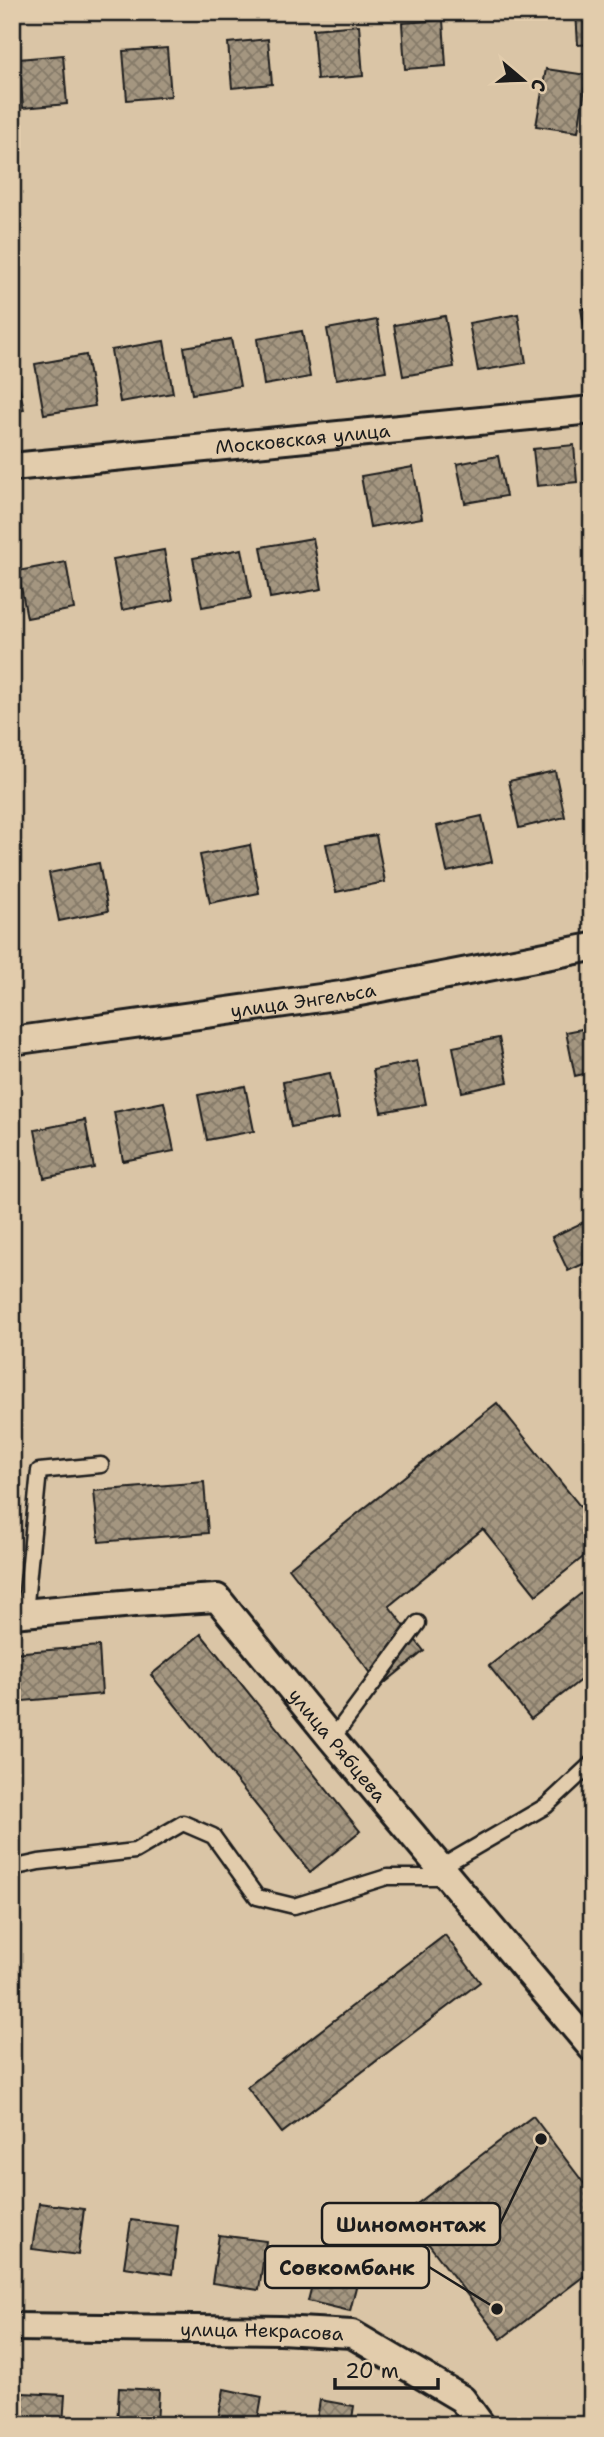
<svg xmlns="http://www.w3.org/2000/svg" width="604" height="2437" font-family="'Shantell Sans',sans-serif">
<defs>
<pattern id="building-cross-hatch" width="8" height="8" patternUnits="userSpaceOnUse" patternTransform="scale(1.75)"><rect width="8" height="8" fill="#a49680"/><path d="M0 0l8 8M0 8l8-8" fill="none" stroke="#857a68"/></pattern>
</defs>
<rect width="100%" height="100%" fill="#dac5a6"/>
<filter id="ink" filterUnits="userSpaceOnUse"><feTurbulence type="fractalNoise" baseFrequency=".0143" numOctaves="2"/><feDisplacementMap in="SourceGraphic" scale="14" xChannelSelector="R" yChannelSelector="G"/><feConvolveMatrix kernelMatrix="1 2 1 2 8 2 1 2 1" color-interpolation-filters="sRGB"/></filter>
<g filter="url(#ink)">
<!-- building -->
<g fill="url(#building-cross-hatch)" stroke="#1c1c1c" stroke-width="2">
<polygon points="576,12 592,12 592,44 578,45"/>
<polygon points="443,20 446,66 405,69 402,23"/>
<polygon points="359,25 363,76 317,80 313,29"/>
<polygon points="268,39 272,84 232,88 228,43"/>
<polygon points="167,48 171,96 127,100 123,51"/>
<polygon points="63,55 67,104 23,108 19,59"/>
<polygon points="546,69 587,75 578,132 536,126"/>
<polygon points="592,308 592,358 590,358 581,309"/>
<polygon points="518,314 526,363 478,371 469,323"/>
<polygon points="445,316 454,367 403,376 394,325"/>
<polygon points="377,320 386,371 336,379 327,329"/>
<polygon points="302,331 310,377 264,385 257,339"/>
<polygon points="231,339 240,386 192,394 184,347"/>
<polygon points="164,341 173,393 120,402 111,350"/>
<polygon points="86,355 95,406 44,414 35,364"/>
<polygon points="12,359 14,359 24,410 12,412"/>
<polygon points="574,445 577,482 537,486 533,449"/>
<polygon points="498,456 506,496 465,503 457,464"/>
<polygon points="413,467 422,518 370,527 361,476"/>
<polygon points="313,538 322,589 270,598 261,547"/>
<polygon points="242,549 251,598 202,607 193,558"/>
<polygon points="164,550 173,600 122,610 113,559"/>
<polygon points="66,562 74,609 27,618 18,571"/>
<polygon points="592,657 592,711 589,712 582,659"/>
<polygon points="555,771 565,817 519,828 509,781"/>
<polygon points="482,816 492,862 447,872 437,826"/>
<polygon points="376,835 385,882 336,892 326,844"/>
<polygon points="250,845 259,893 210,903 200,855"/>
<polygon points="99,863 108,911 59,921 49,873"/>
<polygon points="592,1027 592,1072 575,1076 566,1032"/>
<polygon points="499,1038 508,1082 462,1092 453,1047"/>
<polygon points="417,1061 426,1104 381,1112 373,1070"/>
<polygon points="330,1073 339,1118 291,1127 283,1082"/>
<polygon points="245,1086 254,1131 207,1140 198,1095"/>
<polygon points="164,1102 174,1151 123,1161 114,1112"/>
<polygon points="85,1120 94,1168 44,1178 35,1130"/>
<polygon points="12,1163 17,1185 12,1186"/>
<polygon points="592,1218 592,1260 568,1271 552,1237"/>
<polygon points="497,1403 592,1521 592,1550 536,1595 483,1529 389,1606 424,1651 381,1686 289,1568"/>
<polygon points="204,1482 208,1533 99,1542 94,1491"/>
<polygon points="592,1585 592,1671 531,1719 489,1666"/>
<polygon points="201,1634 360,1831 310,1872 151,1675"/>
<polygon points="99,1646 102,1694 12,1702 12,1653"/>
<polygon points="445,1935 480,1982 282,2133 247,2087"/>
<polygon points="533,2116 592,2194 592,2270 501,2339 405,2213"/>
<polygon points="39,2203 84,2209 78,2255 32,2249"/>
<polygon points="131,2220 178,2226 172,2274 124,2267"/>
<polygon points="219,2235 266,2241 259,2290 212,2283"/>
<polygon points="318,2261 360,2271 350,2311 308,2301"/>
<polygon points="119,2388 159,2390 157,2425 117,2425"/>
<polygon points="224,2389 262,2397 257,2425 217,2425"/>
<polygon points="22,2393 65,2395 63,2425 20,2425"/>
<polygon points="320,2400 354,2406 351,2425 316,2425"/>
<polygon points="437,2416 443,2425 425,2425"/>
</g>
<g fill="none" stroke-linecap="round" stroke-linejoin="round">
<defs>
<g id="service">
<polyline points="25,1613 39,1471 101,1465"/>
<polyline points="332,1739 418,1623"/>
<polyline points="441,1867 546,1806 592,1763"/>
<polyline points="12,1868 39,1862 135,1851 183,1823 213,1836 257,1897 294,1906 387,1877 449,1877"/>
</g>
<g id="minor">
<path id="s1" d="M12 467 592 410"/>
<path id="s2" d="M12 1041 349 994 592 947"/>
<path id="s3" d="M12 1614 134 1603 217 1598 332 1739 592 2048"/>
<path id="s4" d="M12 2327 280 2330 352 2334 462 2399 481 2425"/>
</g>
</defs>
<!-- service casing -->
<use href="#service" stroke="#1c1c1c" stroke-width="19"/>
<!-- minor casing -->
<use href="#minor" stroke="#1c1c1c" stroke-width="32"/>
<!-- path -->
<polyline stroke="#1c1c1c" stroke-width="4.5" stroke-dasharray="7 5" stroke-linecap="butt" points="589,2425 592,2422"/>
<!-- service -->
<use href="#service" stroke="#e2ccac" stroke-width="14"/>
<!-- minor -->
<use href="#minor" stroke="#e2ccac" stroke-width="26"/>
</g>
</g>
<g text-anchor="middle" stroke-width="7" stroke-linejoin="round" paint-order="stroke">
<!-- street labels -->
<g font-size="19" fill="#1c1c1c" stroke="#e2ccac">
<text dy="7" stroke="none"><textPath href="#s1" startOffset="292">Московская улица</textPath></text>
<text dy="7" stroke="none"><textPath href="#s2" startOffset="294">улица Энгельса</textPath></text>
<text dy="7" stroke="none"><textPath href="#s3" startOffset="396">улица Рябцева</textPath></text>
<text dy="7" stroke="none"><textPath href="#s4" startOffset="250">улица Некрасова</textPath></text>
</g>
</g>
<!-- callouts -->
<path fill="none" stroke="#1c1c1c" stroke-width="2.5" d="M541 2139L500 2224M497 2309L429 2267"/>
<g fill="#1c1c1c" stroke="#e2ccac" stroke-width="2.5">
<circle cx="541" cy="2139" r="7"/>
<circle cx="497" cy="2309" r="7"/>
</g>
<g fill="#e2ccac" stroke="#1c1c1c" stroke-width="2.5">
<rect x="322" y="2203" width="178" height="42" rx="7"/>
<rect x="265" y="2246" width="164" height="42" rx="7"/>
</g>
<g font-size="21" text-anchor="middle" font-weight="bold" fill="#1c1c1c">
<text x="411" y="2232">Шиномонтаж</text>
<text x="347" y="2275">Совкомбанк</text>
</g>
<!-- margin -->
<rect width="604" height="2437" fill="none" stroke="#e2ccac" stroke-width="42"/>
<rect x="21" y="21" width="562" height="2395" fill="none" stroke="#1c1c1c" stroke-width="2.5" filter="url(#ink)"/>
<!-- north arrow -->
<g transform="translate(523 80) rotate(109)" stroke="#e2ccac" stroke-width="5" paint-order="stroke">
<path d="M0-5L12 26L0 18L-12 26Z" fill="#1c1c1c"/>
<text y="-10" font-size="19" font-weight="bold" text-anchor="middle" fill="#1c1c1c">С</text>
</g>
<!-- scale -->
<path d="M335 2378v10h103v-10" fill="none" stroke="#1c1c1c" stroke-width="3.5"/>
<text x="345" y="2378" font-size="21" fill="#1c1c1c" stroke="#e2ccac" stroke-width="5" paint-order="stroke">20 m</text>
</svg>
